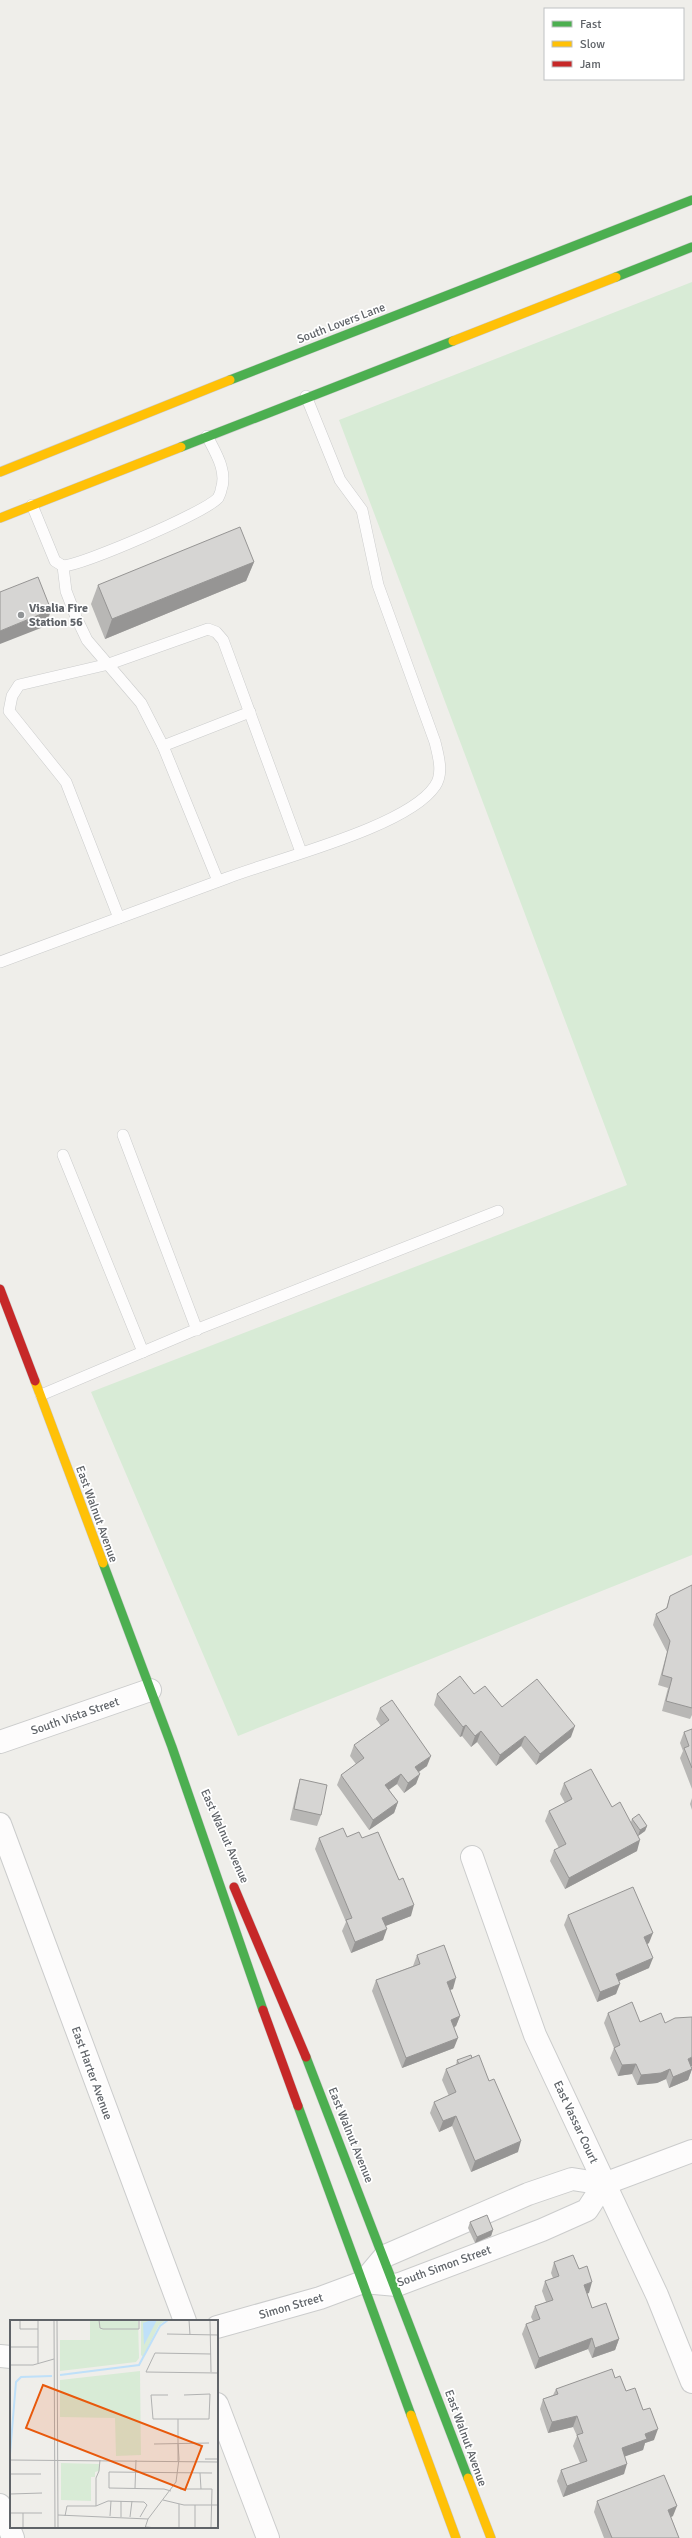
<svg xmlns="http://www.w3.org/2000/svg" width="692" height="2538" font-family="Signika,sans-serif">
<rect width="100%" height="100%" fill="#efeeea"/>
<!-- green -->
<polygon fill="#d8ebd6" points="692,282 692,1555 238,1736 91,1392 627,1185 339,420"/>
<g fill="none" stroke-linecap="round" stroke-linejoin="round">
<defs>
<g id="lane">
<path d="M32 505 55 561 63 566C85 564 204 513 218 498 219 496 221 492 221 490 228 471 215 452 207 436"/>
<polyline points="63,566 66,591 76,617 87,640 141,703 163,746 218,881"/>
<polyline points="163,746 250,712"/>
<polyline points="119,918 66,782 9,711 12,696 19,685 109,664 208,629 216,632 223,640 301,852"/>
<path d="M0 962C76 934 151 906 227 878 276 859 408 827 435 786 444 773 438 755 435 742L378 585 362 510 340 480 306 396"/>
<polyline points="123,1135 197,1330"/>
<polyline points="63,1155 143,1352"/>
<polyline points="41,1395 190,1332 498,1211"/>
</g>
<g id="street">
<polyline points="0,1742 150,1690"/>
<polyline points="0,1824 185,2321"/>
<polyline points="472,1857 535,2035 657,2295 692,2382"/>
<polyline points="363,2282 385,2256 528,2194 572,2179 604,2184 692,2151"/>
<polyline points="217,2327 320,2298 363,2282 397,2285 542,2230 587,2210 604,2184"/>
<polyline points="0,2356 11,2357"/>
<polyline points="217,2404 268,2538"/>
<polyline points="0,2505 13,2538"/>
</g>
<g id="fast">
<polyline points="616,277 692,247"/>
<polyline points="230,380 692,200"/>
<polyline points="181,447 453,341"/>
<polyline points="103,1563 172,1747 263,2010"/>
<polyline points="306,2057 468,2478"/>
<polyline points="298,2106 411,2415"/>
</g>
<g id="slow">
<polyline points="453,341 616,277"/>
<polyline points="0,472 230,380"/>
<polyline points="0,518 181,447"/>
<polyline points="35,1381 103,1563"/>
<polyline points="411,2415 456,2538"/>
<polyline points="468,2478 491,2538"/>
</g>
<g id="jam">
<polyline points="0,1289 35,1381"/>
<polyline points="234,1887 306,2057"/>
<polyline points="263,2010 298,2106"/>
</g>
</defs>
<!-- lane casing -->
<use href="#lane" stroke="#cbcccc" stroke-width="12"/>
<!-- street casing -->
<use href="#street" stroke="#cbcccc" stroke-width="24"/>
<!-- fast casing -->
<use href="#fast" stroke="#cacacb" stroke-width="10"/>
<!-- slow casing -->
<use href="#slow" stroke="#cacacb" stroke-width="10"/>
<!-- jam casing -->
<use href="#jam" stroke="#cacacb" stroke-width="10"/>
<!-- lane -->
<use href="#lane" stroke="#fdfcfc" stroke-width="11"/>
<!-- street -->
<use href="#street" stroke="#fdfcfc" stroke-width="22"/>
<!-- fast -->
<use href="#fast" stroke="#4caf50" stroke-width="9"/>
<!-- slow -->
<use href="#slow" stroke="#ffc107" stroke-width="9"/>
<!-- jam -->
<use href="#jam" stroke="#c62828" stroke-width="9"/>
</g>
<!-- wall -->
<g fill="#b8b7b5">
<polygon points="254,562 246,581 105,639 91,604 98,585"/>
<polygon points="692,1585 692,1715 690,1719 662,1711 668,1688 658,1685 667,1652 653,1625 656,1614 666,1609 670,1596"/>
<polygon points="437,1694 474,1694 502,1707 571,1737 536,1765 521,1746 496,1766 477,1742 471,1747 462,1736 460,1737 434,1705"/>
<polygon points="380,1708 427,1766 419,1772 416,1784 404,1793 397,1784 389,1790 398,1802 394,1813 369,1830 337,1785 341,1775 356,1764 350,1756 354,1745 381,1726 376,1719"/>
<polygon points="692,1729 692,1789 680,1758 683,1751 680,1743 684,1732"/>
<polygon points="300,1779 321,1815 317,1826 290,1820 297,1789"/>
<polygon points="564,1783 612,1807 631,1822 632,1819 647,1826 645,1831 638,1836 637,1851 565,1889 550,1861 554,1850 559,1848 545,1821 549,1811 565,1803 560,1794"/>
<polygon points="692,1798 692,1810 690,1804"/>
<polygon points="347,1837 411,1916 385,1926 383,1940 351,1953 342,1931 346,1922 315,1849 319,1838"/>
<polygon points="568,1915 649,1943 647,1944 649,1968 619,1981 616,1994 597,2002 564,1925"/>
<polygon points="417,1955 453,1989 450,1990 460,2016 456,2026 454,2028 454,2048 402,2068 372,1991 376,1980 413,1966"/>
<polygon points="608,2013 640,2022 665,2023 692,2069 688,2080 669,2088 666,2079 657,2083 637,2085 632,2074 618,2076 610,2058 614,2048 604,2023"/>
<polygon points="457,2060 518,2152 471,2172 452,2126 439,2132 430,2113 434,2102 449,2096 442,2080 446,2069 456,2065"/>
<polygon points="470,2222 493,2230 491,2236 475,2243 468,2228"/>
<polygon points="554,2262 579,2269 589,2293 587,2293 592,2308 619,2339 615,2350 592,2358 588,2349 535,2369 522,2334 526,2324 533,2321 531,2317 535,2306 546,2302 542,2291 545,2281 553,2278 551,2273"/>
<polygon points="615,2378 626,2391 654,2440 645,2443 643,2450 625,2456 624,2474 563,2497 557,2481 561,2470 580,2463 573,2446 577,2436 573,2427 548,2433 540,2409 543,2399 553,2395 556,2389"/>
<polygon points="597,2501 673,2516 671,2517 679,2538 604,2538 594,2512"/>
</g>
<!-- shaded-wall -->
<g fill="#969594">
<polygon points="254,562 246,581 105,639 112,619"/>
<polygon points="51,610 46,626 0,644 0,631"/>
<polygon points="466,1725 462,1736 460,1737 463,1727"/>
<polygon points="575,1726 571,1737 536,1765 540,1754"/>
<polygon points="481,1731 477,1742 471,1747 475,1736"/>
<polygon points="525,1736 521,1746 496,1766 500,1755"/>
<polygon points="431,1756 427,1766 411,1777 415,1767"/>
<polygon points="401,1774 397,1784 381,1795 385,1785"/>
<polygon points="420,1774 416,1784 404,1793 408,1783"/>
<polygon points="398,1802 394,1813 369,1830 373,1820"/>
<polygon points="647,1826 645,1831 638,1836 640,1830"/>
<polygon points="640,1840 637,1851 565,1889 569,1878"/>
<polygon points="414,1905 411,1916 378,1929 382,1918"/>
<polygon points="387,1929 383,1940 351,1953 355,1942"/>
<polygon points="653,1933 649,1943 640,1947 644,1937"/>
<polygon points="653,1958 649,1968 612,1984 616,1974"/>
<polygon points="456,1978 453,1989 443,1992 447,1982"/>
<polygon points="620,1984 616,1994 597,2002 600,1992"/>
<polygon points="460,2016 456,2026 447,2030 451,2020"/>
<polygon points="458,2038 454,2048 402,2068 406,2058"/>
<polygon points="692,2057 692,2066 684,2070 688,2059"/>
<polygon points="636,2064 632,2074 618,2076 622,2065"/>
<polygon points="670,2069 666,2079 657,2083 637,2085 641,2075"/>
<polygon points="692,2069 688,2080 669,2088 673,2077"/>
<polygon points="456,2116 452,2126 439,2132 443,2121"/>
<polygon points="521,2141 518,2152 471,2172 475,2161"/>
<polygon points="493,2230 491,2236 475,2243 477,2237"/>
<polygon points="592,2282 589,2293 580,2296 584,2285"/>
<polygon points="592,2338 588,2349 535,2369 539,2358"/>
<polygon points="619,2339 615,2350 592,2358 595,2348"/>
<polygon points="577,2416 573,2427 548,2433 552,2422"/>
<polygon points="658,2429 654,2440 645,2443 643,2450 618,2459 622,2448 645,2434"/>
<polygon points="627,2464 624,2474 563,2497 567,2486"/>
<polygon points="677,2506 673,2516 664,2520 668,2510"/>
</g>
<!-- building -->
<g fill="#d6d5d3" stroke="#969594">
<polygon points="240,527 254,562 112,619 98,585"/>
<polygon points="38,577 51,610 0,631 0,592"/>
<polygon points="692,1585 692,1708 666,1701 672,1678 662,1675 670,1641 656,1614 667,1608 670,1596"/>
<polygon points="460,1676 474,1694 485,1686 502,1707 537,1679 575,1726 540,1754 525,1736 500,1755 481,1731 475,1736 466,1725 463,1727 437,1694"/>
<polygon points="392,1700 431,1756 415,1767 420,1774 408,1783 401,1774 385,1785 398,1802 373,1820 341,1775 364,1758 354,1745 389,1720 380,1708"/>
<polygon points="692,1729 692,1768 684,1748 689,1746 684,1732"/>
<polygon points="591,1769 612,1807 620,1802 640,1840 569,1878 554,1850 566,1844 549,1811 572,1799 564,1783"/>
<polygon points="300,1779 327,1785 321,1815 294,1809"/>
<polygon points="639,1814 647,1826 640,1830 632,1819"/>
<polygon points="343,1828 347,1837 359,1832 362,1838 378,1832 399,1880 403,1878 414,1905 382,1918 387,1929 355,1942 346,1920 352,1918 319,1838"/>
<polygon points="633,1887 653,1933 644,1937 653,1958 616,1974 620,1984 600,1992 568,1915"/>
<polygon points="444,1945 456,1978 447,1982 460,2016 451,2020 458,2038 406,2058 376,1980 420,1964 417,1955"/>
<polygon points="632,2002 640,2022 661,2013 665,2023 675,2018 692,2017 692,2057 688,2059 692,2069 673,2077 670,2069 661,2073 641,2075 636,2064 622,2065 614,2048 620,2045 608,2013"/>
<polygon points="471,2055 472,2058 459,2064 457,2060"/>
<polygon points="479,2055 489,2081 494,2079 521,2141 475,2161 456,2116 443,2121 434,2102 456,2092 446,2069"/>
<polygon points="487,2215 493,2230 477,2237 470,2222"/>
<polygon points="573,2255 579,2269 587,2266 592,2282 584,2285 592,2308 606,2303 619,2339 595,2348 592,2338 539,2358 526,2324 540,2319 535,2306 553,2300 545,2281 559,2276 554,2262"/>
<polygon points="612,2369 615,2378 620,2376 626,2391 635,2388 643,2410 650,2408 658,2429 645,2434 647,2439 622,2448 627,2464 567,2486 561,2470 587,2461 577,2435 583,2433 577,2416 552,2422 543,2399 558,2394 556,2389"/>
<polygon points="664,2475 677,2506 668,2510 679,2538 612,2538 597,2501"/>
</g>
<!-- markers -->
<circle fill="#919496" stroke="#fff" stroke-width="1.5" cx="21" cy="615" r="4"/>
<g text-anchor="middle" stroke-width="3.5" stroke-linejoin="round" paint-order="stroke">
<!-- street labels -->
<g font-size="12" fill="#5f6368" stroke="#fff">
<text transform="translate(341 323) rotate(-21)" y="4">South Lovers Lane</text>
<text transform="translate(97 1514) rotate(70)" y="4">East Walnut Avenue</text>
<text transform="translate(75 1716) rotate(-19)" y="4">South Vista Street</text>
<text transform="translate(225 1836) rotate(66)" y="4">East Walnut Avenue</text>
<text transform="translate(92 2073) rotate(70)" y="4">East Harter Avenue</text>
<text transform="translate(576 2122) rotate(65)" y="4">East Vassar Court</text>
<text transform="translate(351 2135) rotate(68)" y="4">East Walnut Avenue</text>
<text transform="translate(444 2266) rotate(-20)" y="4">South Simon Street</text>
<text transform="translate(291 2306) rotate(-16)" y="4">Simon Street</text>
<text transform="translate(466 2438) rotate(70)" y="4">East Walnut Avenue</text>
</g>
<!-- poi labels -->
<g font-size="12" font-weight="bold" fill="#5f6368" stroke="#fff" text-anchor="start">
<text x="29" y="612">Visalia Fire<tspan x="29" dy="14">Station 56</tspan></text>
</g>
</g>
<!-- overview -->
<g transform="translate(10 2320)">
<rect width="208" height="208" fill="#efeeea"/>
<path d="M80 0H128L129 38 126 42 50 51V20H80ZM131 0H156L149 5 133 37 131 35ZM130 51 131 135 106 136 105 98 50 97V60ZM51 143 89 144V151L85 152V157H81V181L51 180Z" fill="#d8ebd6"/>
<path d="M141 0H147L134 25 133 3Z" fill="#bfe0f9"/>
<path fill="none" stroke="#bfe0f9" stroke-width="2" d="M50 55 129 45 150 6 158 0M0 134 6 62 11 57 42 56"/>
<path fill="none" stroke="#b1b2b2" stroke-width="1" d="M10 0V9H28M28 0V43M44 0 45 208M47 0 48 208M89 0 90 8 93 9H129V0M179 0 180 15M200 1 201 52M157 14 208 15M0 27H28M201 34 145 33 136 52 208 53M0 45H23L44 39M0 65V90M158 75H141L143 99H199L200 74 174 75M168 99V141M144 124 199 123M195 139H208M0 140 208 142M190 153 191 169M0 154H31M125 168 126 140M170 169H202L201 207M161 171 154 169 99 168V152L202 153M0 174 32 173M153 180 174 185H208M169 184V208M86 186V158L89 151 90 140M0 193H32M13 193V208M48 195 138 199M55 196 57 186H86L98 181 134 182 137 185 130 197M100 196 101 181M111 197V181M120 197 122 181M135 207 148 208M135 208 138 199 166 162 169 139 168 123M185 208V185"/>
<path fill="#e8590c" fill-opacity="0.15" stroke="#e8590c" stroke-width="2" d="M33 65 192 126 175 170 16 108Z"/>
<rect width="208" height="208" fill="none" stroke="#5f6368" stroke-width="2"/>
</g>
<!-- legend -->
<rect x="544" y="8" width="140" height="72" fill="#ffffff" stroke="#bfc1c3"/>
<rect x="552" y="21" width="20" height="6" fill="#4caf50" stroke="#bfc1c3"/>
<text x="580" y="28" font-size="12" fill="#5f6368">Fast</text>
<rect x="552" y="41" width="20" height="6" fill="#ffc107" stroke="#bfc1c3"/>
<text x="580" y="48" font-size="12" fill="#5f6368">Slow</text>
<rect x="552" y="61" width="20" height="6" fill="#c62828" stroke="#bfc1c3"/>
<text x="580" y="68" font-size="12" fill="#5f6368">Jam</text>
</svg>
